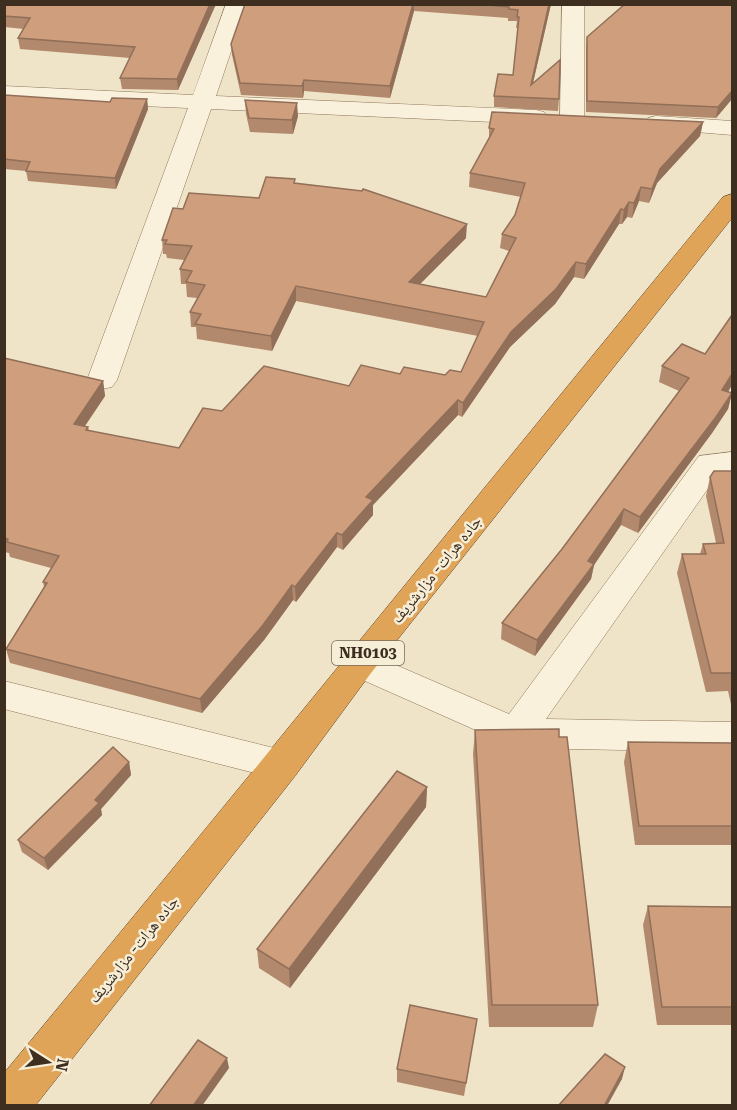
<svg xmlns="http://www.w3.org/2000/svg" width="737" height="1110" font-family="'Roboto Serif','Noto Naskh Arabic',serif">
<rect width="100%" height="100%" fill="#f0e4c8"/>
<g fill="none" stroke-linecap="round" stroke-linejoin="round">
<defs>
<g id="minor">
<polygon points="226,4 247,4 216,96 536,110 544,112 548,117 544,122 536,124 211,109 117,380 112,387 102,389 92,387 87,380 188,108 4,100 4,86 193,95"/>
<polygon points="562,4 584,4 584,118 580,123 564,123 560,118"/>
<polygon points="656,116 732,121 732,135 648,128 644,123 648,118"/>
<polygon points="732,452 732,472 719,473 546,719 732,722 732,752 516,748 347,673 341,663 347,653 359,649 509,714 699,456"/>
<polygon points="4,681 282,750 295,754 301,765 295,776 282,780 4,709"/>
</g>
<path id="highway" d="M732 194V218L371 673 295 776 35 1106H4V1073C246 782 483 488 723 197Z"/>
</defs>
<!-- minor casing -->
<use href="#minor" stroke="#8d765c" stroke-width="1"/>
<!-- highway casing -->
<use href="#highway" stroke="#5b4430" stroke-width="1"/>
<!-- minor -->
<use href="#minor" fill="#faf1dc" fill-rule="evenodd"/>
<!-- highway -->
<use href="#highway" fill="#e0a458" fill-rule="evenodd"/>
</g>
<!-- wall -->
<g fill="#b2896c">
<polygon points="4,4 216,4 178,90 122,89 120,78 130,58 20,49 18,38 24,29 4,27"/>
<polygon points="245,4 551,4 533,83 559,99 558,111 494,107 494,96 513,75 518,28 516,28 517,21 508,21 508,18 414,11 390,98 304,91 303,98 241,95 232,55 231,44"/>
<polygon points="587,37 732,99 716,118 586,112 586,47"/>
<polygon points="4,95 110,102 147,99 148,109 116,189 28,181 26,171 4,169"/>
<polygon points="245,100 298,116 293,134 250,132 246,114"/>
<polygon points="703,122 700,136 657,183 649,203 639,201 632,218 627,217 622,224 619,224 584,279 574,277 555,304 510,347 462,417 458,415 373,505 373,515 343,550 337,547 296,602 293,600 264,640 202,713 10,663 6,649 44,587 43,582 51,568 10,557 9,553 4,552 4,358 103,381 105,396 85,426 88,427 89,431 179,448 222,411 349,386 400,374 445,375 461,372 478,336 296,301 272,351 197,339 196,327 191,327 190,312 197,298 187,297 186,284 181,284 180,269 184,260 167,258 166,254 163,254 162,240 183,209 259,198 295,179 295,183 466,238 420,284 486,297 509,251 500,248 502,234 515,215 521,197 469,187 470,173 489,138 489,128"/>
<polygon points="732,315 732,385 728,392 732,393 728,409 712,433 638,533 621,525 594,565 591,579 535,656 501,639 502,623 562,549 679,391 659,382 662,366 705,354"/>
<polygon points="732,471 732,709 728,691 706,692 677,573 682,554 700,554 703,544 716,543 706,496 710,477"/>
<polygon points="475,730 559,737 598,1005 593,1027 489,1027 473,754"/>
<polygon points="628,742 732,743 732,845 635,845 624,762"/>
<polygon points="129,762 131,775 101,809 102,815 48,870 22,852 18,840"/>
<polygon points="427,787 426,807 290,988 259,968 257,949"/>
<polygon points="648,906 732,907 732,1025 657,1025 643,925"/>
<polygon points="477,1019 464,1096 397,1082 397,1069"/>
</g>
<!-- shaded-wall -->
<g fill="#916f58">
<polygon points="210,4 216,4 178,90 177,79"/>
<polygon points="413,4 414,4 414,11 390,98 390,86"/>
<polygon points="549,4 551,4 530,96 531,85"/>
<polygon points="304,80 304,91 303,98 302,86"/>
<polygon points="732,91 732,99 716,118 718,107"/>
<polygon points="147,99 148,109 116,189 115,178"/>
<polygon points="297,103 298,116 293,134 292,120"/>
<polygon points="703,122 700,136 657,183 649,203 652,189 660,169"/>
<polygon points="641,187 639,201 632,218 634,203"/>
<polygon points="629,202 627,217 622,224 624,210"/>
<polygon points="621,209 619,224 584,279 586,264"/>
<polygon points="467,224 466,238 408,296 409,282"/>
<polygon points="576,262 574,277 555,304 510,347 462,417 463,403 511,332"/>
<polygon points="296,286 296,301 272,351 271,336"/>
<polygon points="732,374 732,385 719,406 722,390"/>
<polygon points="103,381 105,396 76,439 74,424"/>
<polygon points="732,393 728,409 712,433 638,533 640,517"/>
<polygon points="458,400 458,415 373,505 373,515 343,550 342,535 366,497"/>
<polygon points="624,509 621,525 594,565 591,579 535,656 537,640 588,561"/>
<polygon points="337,533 337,547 296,602 295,587"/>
<polygon points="292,585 293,600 264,640 202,713 200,699"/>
<polygon points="129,762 131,775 101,809 102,815 48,870 44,858 95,800"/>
<polygon points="427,787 426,807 290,988 289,969"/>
<polygon points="227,1058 229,1068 202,1106 193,1106"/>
<polygon points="625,1067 622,1079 607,1106 604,1106"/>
</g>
<!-- building -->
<g fill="#cf9f7d" stroke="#916f58" stroke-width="1.5">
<polygon points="4,4 210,4 177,79 120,78 135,47 18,38 30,18 4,16"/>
<polygon points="245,4 413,4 390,86 304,80 302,86 240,83 231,44"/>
<polygon points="477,4 549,4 531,85 560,60 559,99 494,96 498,74 513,75 519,17 517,17 518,10 509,9 509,7"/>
<polygon points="625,4 732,4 732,91 718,107 587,101 587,37"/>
<polygon points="4,95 110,102 112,98 147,99 115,178 26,171 30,162 4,159"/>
<polygon points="245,100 297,103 292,120 249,118"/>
<polygon points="492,112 703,122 660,169 652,189 641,187 634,203 629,202 624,210 621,209 586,264 576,262 556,289 511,332 463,403 458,400 366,497 373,500 342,535 337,533 295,587 292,585 263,625 200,699 6,649 47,583 43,582 59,556 7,542 8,539 4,538 4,358 103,381 74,424 88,427 86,430 179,448 203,408 222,411 264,366 349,386 361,365 400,374 404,367 445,375 450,370 461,372 484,322 296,286 271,336 195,324 201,314 190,312 205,285 186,282 192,271 180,269 192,246 165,244 167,240 162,240 173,208 183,209 189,193 259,198 266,177 295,179 294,183 362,191 363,189 467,224 409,282 486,297 516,238 502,234 515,215 525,183 470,173 494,129 489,128"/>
<polygon points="732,315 732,374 722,390 732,393 716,417 640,517 624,509 588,561 594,564 537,640 502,623 562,549 689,378 662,366 682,344 705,354"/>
<polygon points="714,471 732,471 732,673 711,673 682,554 706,554 703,544 724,543 710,477"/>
<polygon points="559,729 559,737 567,737 598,1005 492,1005 475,730"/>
<polygon points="628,742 732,743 732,826 639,826"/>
<polygon points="113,747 129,762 95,800 99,803 44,858 18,840"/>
<polygon points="397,771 427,787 289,969 257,949"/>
<polygon points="648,906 732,907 732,1007 662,1007"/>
<polygon points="410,1005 477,1019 466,1083 397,1069"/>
<polygon points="198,1040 227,1058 193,1106 149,1106"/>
<polygon points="605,1054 625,1067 604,1106 558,1106"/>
</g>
<g text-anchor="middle" stroke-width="5" stroke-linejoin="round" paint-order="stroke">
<!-- shield labels -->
<rect fill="#f7eed8" stroke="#756857" stroke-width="1.5" x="332" y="641" width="72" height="24" rx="4.5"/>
<g font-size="15" font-weight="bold" fill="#3d2e20">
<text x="368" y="658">NH0103</text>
</g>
<!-- street labels -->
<g font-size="16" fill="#3d2e20" stroke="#f7eed8">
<text transform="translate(436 569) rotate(-51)" y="6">جاده هرات- مزارشریف</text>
<text transform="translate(133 949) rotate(-51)" y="6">جاده هرات- مزارشریف</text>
</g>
</g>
<!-- border -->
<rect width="737" height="1110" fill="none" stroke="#3d2e20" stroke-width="12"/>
<!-- north arrow -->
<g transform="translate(48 1062) rotate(102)" stroke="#f7eed8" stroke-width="4.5" paint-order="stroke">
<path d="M0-4.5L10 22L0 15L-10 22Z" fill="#3d2e20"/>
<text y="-9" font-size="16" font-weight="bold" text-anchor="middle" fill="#3d2e20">N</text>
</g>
</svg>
